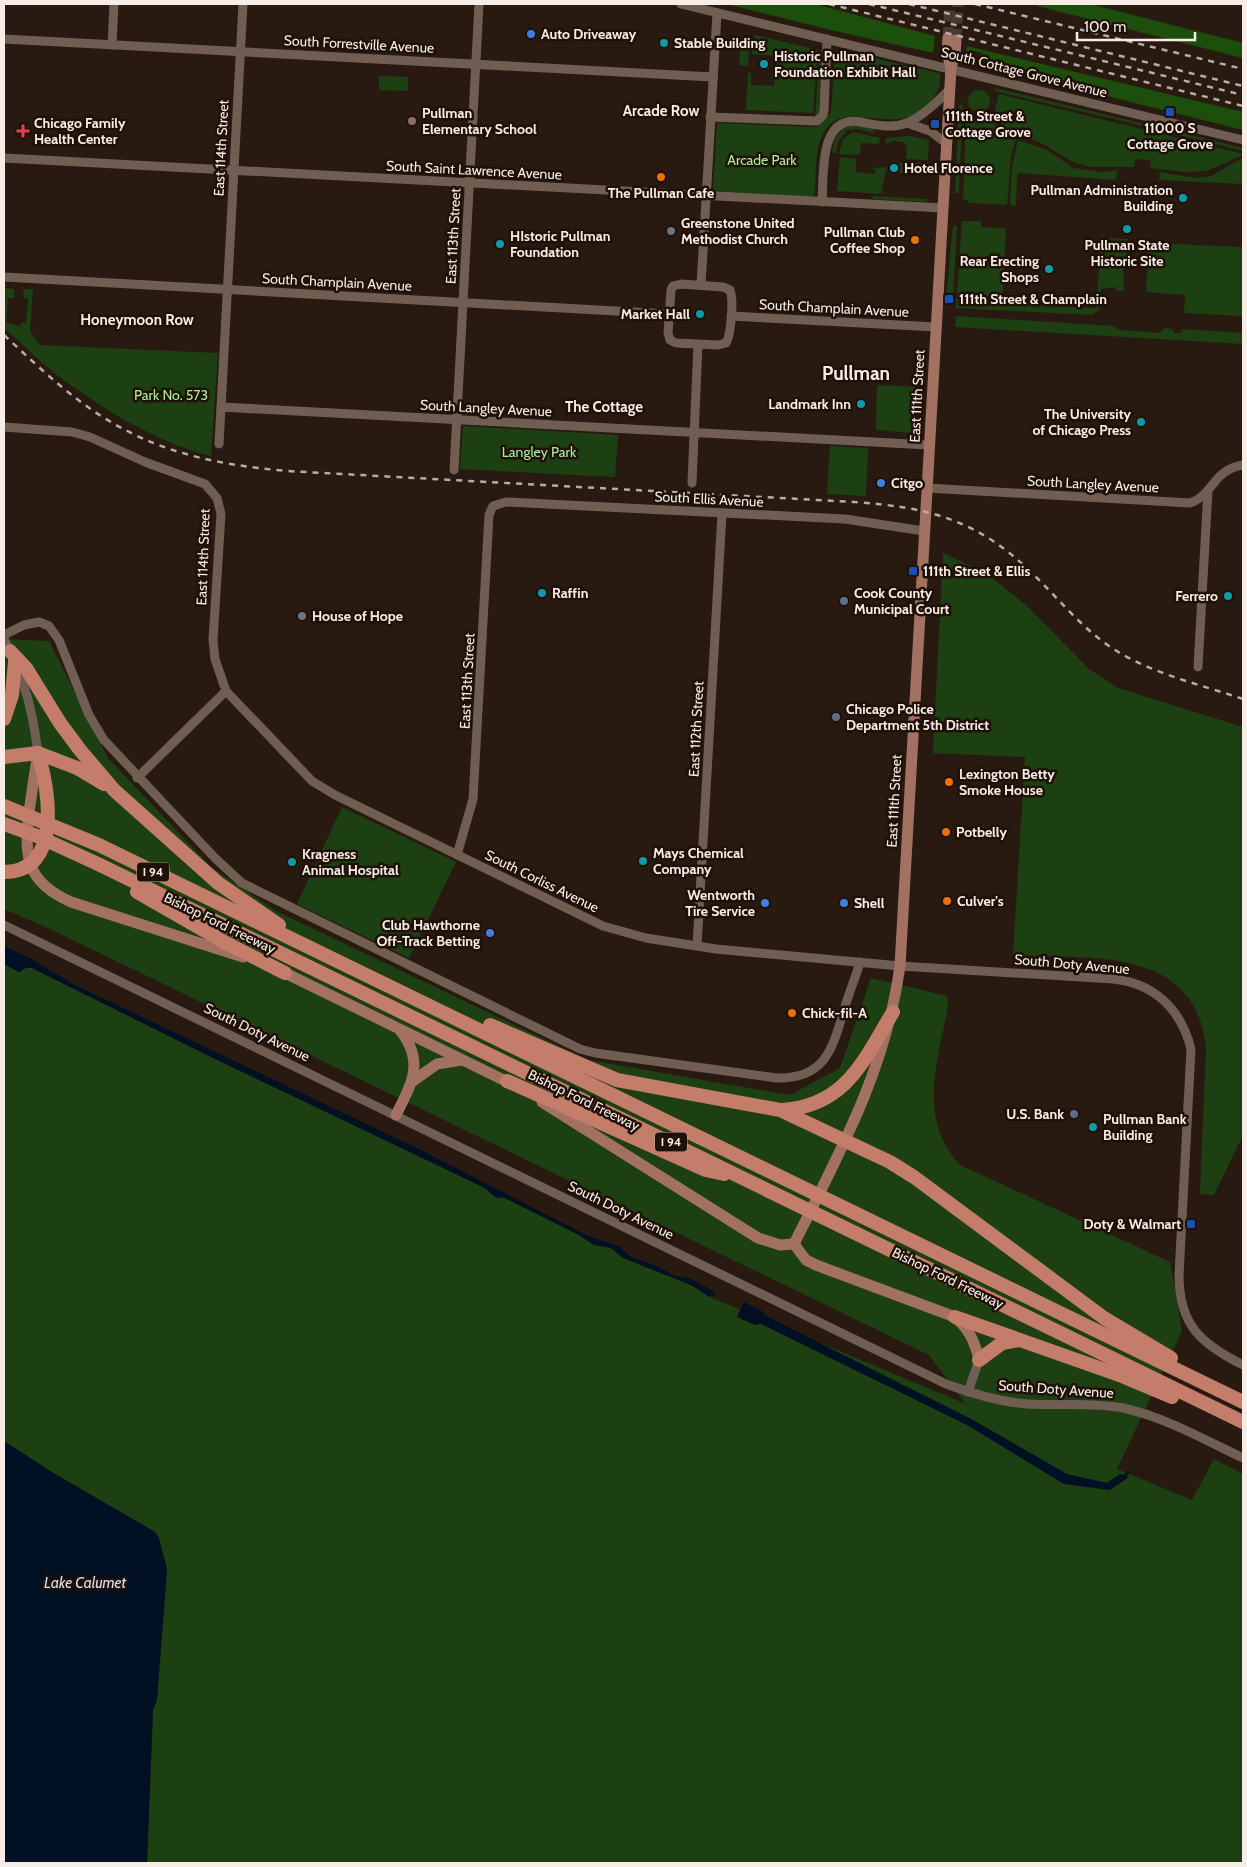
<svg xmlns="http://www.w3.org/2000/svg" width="1247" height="1867" font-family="Cabin,sans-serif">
<rect width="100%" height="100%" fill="#291a11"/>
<!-- green -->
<g fill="#1d4013">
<polygon points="755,35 818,50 813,113 746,110 748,73 751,73 751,85 774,86 776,56 752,54"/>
<polygon points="740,48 749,48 748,66 739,65"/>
<polygon points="820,50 822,51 819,114 815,117"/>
<path d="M840 50 938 73 940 74C941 86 937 93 930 102 895 146 837 85 819 144 815 160 816 177 815 193L812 197 713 191 717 123 818 127 831 112 835 53Z"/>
<polygon points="379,76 408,77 408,91 379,90"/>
<polygon points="995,88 1157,127 1156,129 1161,130 995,91"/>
<circle cx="979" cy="101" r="11"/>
<polygon points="963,93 959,193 955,193 959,105 963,105"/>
<polygon points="999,94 1243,154 1243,155 1206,171 1185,172 1150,168 1151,160 1135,159 1134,167 1090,167 1073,162 1041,143 1012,132 1004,127 994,114"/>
<polygon points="977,117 987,120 989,118 1001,129 1016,138 1011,155 1007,205 970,203 963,198 966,122"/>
<path d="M854 124 874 128 873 133 859 129 847 130 838 141 836 153H832C833 138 840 128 854 124Z"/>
<polygon points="1171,130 1243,148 1243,151 1170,133"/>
<polygon points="853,132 880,138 879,144 861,143 860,155 839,154 843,139"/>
<polygon points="910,136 929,140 928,160 906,159 907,147 903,142 894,141 886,144 886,138"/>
<polygon points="1018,140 1047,150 1073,168 1102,172 1117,170 1116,180 1019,173 1017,174 1016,206 1010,205 1012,167"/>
<polygon points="840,157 856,159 856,172 875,174 875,169 869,168 890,167 886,169 881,194 837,191"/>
<path d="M1243 159V184L1159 180 1160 172C1175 174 1200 182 1215 174 1224 169 1233 162 1243 159Z"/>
<polygon points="899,163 928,163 927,172 899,173"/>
<polygon points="873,196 927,199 927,202 873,199"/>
<polygon points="962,221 981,221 981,227 1006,228 1002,304 1096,308 1102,233 1103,238 1128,239 1126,267 1123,268 1124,291 1116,290 1116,287 1101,289 1099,310 1092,315 956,308"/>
<polygon points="953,226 957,226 953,298 946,298"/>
<polygon points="1149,243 1243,247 1243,316 1184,313 1185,295 1146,292"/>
<path d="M4 288 14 289V298H8L6 322 20 327 21 323H26L28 298H23L24 289H33L30 331 40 345 218 353 211 456C158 443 108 412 65 381 43 365 24 345 4 328Z"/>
<polygon points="956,316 1114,326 1119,330 1160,333 1165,328 1173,329 1174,333 1181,333 1182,329 1243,333 1243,344 955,327"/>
<polygon points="877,385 916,387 913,433 876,430"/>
<polygon points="463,426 618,435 615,477 460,469"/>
<polygon points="830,446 868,448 866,496 827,494"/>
<path d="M943 553 986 573 1026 605 1089 669 1118 688 1243 727V1135L1214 1195 1200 1194 1206 1049C1197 945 1090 959 1013 955L1025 757 933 753Z"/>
<path d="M4 639 49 641 108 758 211 867 278 912 588 1060 790 1095 840 1068 871 978 947 996 948 1007C937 1063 917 1118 960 1165L1170 1262 1182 1331 1117 1469 1192 1500 1214 1459 1243 1474V1863H147L153 1710 157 1700 167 1569 155 1532 50 1471 4 1441V964L19 972 26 968H32L209 1056 485 1188 495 1197 505 1198 579 1235 594 1245 611 1248 623 1258 691 1285 710 1297 966 1404 929 1355 48 928 4 909Z"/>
<polygon points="342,807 456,862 409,958 297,904"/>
</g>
<!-- forest -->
<g fill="#1c4f0b">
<polygon points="726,4 815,4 935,36 933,53 831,30"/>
<polygon points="1038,4 1090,4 1243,43 1243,58 1037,6"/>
<polygon points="967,46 1243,112 1243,130 1003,70 1002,66 988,62 989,58 982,56 982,53 970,50 969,56 966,55"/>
</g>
<!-- water -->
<g fill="#011022">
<polygon points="4,946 30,958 73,984 423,1151 588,1236 619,1246 631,1257 657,1266 673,1275 691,1279 713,1291 710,1297 691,1285 623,1258 611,1248 594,1245 579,1235 505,1198 495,1197 485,1188 209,1056 32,968 26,968 19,972 4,964"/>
<polygon points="744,1302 762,1311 766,1316 973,1420 1067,1474 1107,1483 1120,1474 1129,1477 1110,1490 1064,1484 967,1425 761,1324 755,1325 737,1317"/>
<polygon points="4,1441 50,1471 155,1532 159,1538 167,1569 157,1700 153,1710 147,1863 4,1863"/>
</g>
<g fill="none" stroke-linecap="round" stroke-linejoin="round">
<!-- stream -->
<g stroke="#011022" stroke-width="2.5">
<polyline points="708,1292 714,1295"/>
<polyline points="1122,1477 1128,1473"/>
</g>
<!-- major-tunnel -->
<g stroke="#483a31" stroke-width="11" stroke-dasharray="11 5.5" stroke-linecap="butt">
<polyline points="948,38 950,4"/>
<polyline points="956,40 958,4"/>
</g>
<!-- minor -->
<g stroke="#715e53" stroke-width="9">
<polyline points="681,4 1243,140"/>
<polyline points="4,39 713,77"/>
<polyline points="112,45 114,4"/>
<polyline points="710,117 817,121 823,115 824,110 827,39"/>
<polyline points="907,123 930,131 946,143"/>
<polyline points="4,158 943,208"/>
<path d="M822 202C824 175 818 114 861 122 877 125 891 129 907 123 923 116 937 102 949 90"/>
<polyline points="4,277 669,314"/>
<path d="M681 284 723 287 730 290C734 300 731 335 726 343L718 345 676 343 670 340 668 333 671 290 673 286Z"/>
<polyline points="701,285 717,13"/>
<polyline points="731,316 936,327"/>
<polyline points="221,407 929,445"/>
<path d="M4 427 72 432 90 437 145 462 205 484 217 498 221 514 213 640 215 659 226 691 312 781 335 795 603 926 646 938 716 949 900 966 1113 979C1154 983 1181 1009 1191 1049L1179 1275C1179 1325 1201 1344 1243 1365"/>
<polyline points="219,444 243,4"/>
<polyline points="454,470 479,4"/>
<polyline points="692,483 698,344"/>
<path d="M927 488 1190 503C1214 495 1212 470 1243 465"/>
<path d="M4 635 24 625 39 622 49 626 59 640 89 715 104 740 215 858 242 883 580 1049 595 1053 777 1078C827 1079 833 1046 845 1007 849 992 856 977 860 962"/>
<path d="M4 639C25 681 32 707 38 753"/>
<polyline points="1198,667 1208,490"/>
<polyline points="137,778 226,691"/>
<polyline points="457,855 473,799 489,515 493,506 506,502 845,519 924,531"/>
<path d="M4 925 946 1384C973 1394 999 1402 1028 1404 1060 1406 1091 1402 1123 1408 1165 1417 1205 1440 1243 1458"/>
<polyline points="697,946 722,514"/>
<polyline points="968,1392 979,1360"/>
</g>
<!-- major -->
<g stroke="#a37161" stroke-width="11">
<polyline points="951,67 955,55 956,40"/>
<path d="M38 755C34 774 32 793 29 812 24 857 26 882 71 902L243 957"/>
<polyline points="279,970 514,1085"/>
<polyline points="413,1081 437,1064 462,1060"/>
<polyline points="542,1102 758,1238 780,1245 794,1244"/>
<path d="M396 1115C412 1083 425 1062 400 1030"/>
<path d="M794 1244C840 1152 886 1069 900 966L951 68 947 53 948 38"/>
<path d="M794 1244 806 1260 816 1265 955 1317C969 1329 975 1342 979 1360"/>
</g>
<!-- highway -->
<g stroke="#c47d6b" stroke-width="14">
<polyline points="10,651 26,668 60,723 80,750 114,790 218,883 279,925"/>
<polyline points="4,719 12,695 15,662"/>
<polyline points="4,757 38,753 77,768 104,784"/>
<polyline points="4,806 99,845 1243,1402"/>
<polyline points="4,824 37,836 98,864 1243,1422"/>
<path d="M4 872C63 872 49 791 38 753"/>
<polyline points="137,892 226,943 285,973"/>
<polyline points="490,1025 617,1080 780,1110 890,1162 914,1177 1104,1318 1171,1358"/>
<polyline points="507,1081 706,1170 724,1174"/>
<path d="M782 1110C846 1106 864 1060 893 1012"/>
<polyline points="955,1317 1122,1376 1172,1397"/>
<polyline points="979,1360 1002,1343 1019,1340"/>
</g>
<!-- rail -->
<g stroke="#b8aca4" stroke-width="2.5" stroke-dasharray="6 6" stroke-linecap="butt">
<polyline points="829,4 1243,106"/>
<polyline points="869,4 1243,95"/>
<polyline points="909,4 1243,86"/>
<polyline points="975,4 1243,69"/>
<path d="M4 335C29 358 54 382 81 402 145 450 209 464 287 471L854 502C928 507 978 520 1032 573 1058 598 1080 626 1109 646 1148 673 1199 684 1243 699"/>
</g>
</g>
<!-- markers -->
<g fill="#3f7fe0" stroke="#1f1108" stroke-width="2">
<circle cx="531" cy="34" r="5"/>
<circle cx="881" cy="483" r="5"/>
<circle cx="765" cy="903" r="5"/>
<circle cx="844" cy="903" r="5"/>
<circle cx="490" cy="933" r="5"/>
</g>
<g fill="#0f9aa8" stroke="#1f1108" stroke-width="2">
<circle cx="664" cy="43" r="5"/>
<circle cx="764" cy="64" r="5"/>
<circle cx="894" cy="168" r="5"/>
<circle cx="1183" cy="198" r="5"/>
<circle cx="1127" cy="229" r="5"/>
<circle cx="500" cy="244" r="5"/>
<circle cx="1049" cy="269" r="5"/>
<circle cx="700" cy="314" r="5"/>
<circle cx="861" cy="404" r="5"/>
<circle cx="1141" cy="422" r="5"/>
<circle cx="542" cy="593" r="5"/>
<circle cx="1228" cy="596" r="5"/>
<circle cx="643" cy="861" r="5"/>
<circle cx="292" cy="862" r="5"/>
<circle cx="1093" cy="1127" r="5"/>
</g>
<g fill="#1a4fb4" stroke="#1f1108" stroke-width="2">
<rect x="1165" y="107" width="10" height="10" rx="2.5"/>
<rect x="930" y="119" width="10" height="10" rx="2.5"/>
<rect x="944" y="294" width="10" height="10" rx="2.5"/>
<rect x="908" y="566" width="10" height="10" rx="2.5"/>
<rect x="1186" y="1219" width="10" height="10" rx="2.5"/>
</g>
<circle fill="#8d6e63" stroke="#1f1108" stroke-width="2" cx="412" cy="121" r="5"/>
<path fill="#e0444e" stroke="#1f1108" stroke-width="2" d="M20.5 123.5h5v5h5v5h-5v5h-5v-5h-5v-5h5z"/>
<g fill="#e8710a" stroke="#1f1108" stroke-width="2">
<circle cx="661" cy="177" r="5"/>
<circle cx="915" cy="240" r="5"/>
<circle cx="949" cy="782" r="5"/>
<circle cx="946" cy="832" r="5"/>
<circle cx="947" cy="901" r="5"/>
<circle cx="792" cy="1013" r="5"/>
</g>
<g fill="#6b7280" stroke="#1f1108" stroke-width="2">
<circle cx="671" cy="231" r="5"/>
<circle cx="302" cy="616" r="5"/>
</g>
<g fill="#5c6f8a" stroke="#1f1108" stroke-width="2">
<circle cx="844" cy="601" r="5"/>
<circle cx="836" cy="717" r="5"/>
<circle cx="1074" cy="1114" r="5"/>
</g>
<g text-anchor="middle" stroke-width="5" stroke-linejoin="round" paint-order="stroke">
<!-- shield labels -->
<g fill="#1f1108" stroke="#b6aba3" stroke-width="1">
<rect x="137" y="862.5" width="32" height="19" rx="4"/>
<rect x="655" y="1132.5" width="32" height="19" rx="4"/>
</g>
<g font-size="12" font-weight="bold" fill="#f7ede6">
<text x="153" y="876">I 94</text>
<text x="671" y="1146">I 94</text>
</g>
<!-- poi labels -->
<g font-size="14" font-weight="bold" fill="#f7ede6" stroke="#1f1108" text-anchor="start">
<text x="541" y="39">Auto Driveaway</text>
<text x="674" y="48">Stable Building</text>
<text x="774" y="61">Historic Pullman<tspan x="774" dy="16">Foundation Exhibit Hall</tspan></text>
<text x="422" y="118">Pullman<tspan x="422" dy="16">Elementary School</tspan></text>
<text x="945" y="121">111th Street &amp;<tspan x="945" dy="16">Cottage Grove</tspan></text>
<text x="34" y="128">Chicago Family<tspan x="34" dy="16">Health Center</tspan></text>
<text x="1170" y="133" text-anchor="middle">11000 S<tspan x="1170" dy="16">Cottage Grove</tspan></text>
<text x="904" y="173">Hotel Florence</text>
<text x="1173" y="195" text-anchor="end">Pullman Administration<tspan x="1173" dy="16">Building</tspan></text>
<text x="661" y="198" text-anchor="middle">The Pullman Cafe</text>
<text x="681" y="228">Greenstone United<tspan x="681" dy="16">Methodist Church</tspan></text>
<text x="905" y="237" text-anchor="end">Pullman Club<tspan x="905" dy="16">Coffee Shop</tspan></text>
<text x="510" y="241">HIstoric Pullman<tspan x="510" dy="16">Foundation</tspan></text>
<text x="1127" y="250" text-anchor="middle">Pullman State<tspan x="1127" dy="16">Historic Site</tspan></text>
<text x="1039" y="266" text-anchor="end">Rear Erecting<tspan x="1039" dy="16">Shops</tspan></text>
<text x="959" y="304">111th Street &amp; Champlain</text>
<text x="690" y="319" text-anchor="end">Market Hall</text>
<text x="851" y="409" text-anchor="end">Landmark Inn</text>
<text x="1131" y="419" text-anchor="end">The University<tspan x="1131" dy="16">of Chicago Press</tspan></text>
<text x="891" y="488">Citgo</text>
<text x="923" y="576">111th Street &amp; Ellis</text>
<text x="552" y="598">Raffin</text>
<text x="854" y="598">Cook County<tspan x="854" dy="16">Municipal Court</tspan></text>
<text x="1218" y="601" text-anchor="end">Ferrero</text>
<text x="312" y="621">House of Hope</text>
<text x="846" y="714">Chicago Police<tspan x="846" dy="16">Department 5th District</tspan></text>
<text x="959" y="779">Lexington Betty<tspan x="959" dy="16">Smoke House</tspan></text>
<text x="956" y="837">Potbelly</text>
<text x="653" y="858">Mays Chemical<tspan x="653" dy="16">Company</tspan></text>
<text x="302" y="859">Kragness<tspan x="302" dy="16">Animal Hospital</tspan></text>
<text x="755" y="900" text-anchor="end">Wentworth<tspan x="755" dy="16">Tire Service</tspan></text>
<text x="957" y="906">Culver's</text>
<text x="854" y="908">Shell</text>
<text x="480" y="930" text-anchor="end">Club Hawthorne<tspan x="480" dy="16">Off-Track Betting</tspan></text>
<text x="802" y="1018">Chick-fil-A</text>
<text x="1064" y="1119" text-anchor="end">U.S. Bank</text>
<text x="1103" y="1124">Pullman Bank<tspan x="1103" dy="16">Building</tspan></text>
<text x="1181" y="1229" text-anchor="end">Doty &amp; Walmart</text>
</g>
<!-- street labels -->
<g font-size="14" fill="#f7ede6" stroke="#1f1108">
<text transform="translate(359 44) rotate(3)" y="5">South Forrestville Avenue</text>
<text transform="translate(1024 72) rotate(14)" y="5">South Cottage Grove Avenue</text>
<text transform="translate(221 148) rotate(-87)" y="5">East 114th Street</text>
<text transform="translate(474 170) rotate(3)" y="5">South Saint Lawrence Avenue</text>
<text transform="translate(453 236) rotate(-87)" y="5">East 113th Street</text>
<text transform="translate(337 282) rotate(3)" y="5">South Champlain Avenue</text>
<text transform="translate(834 308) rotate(3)" y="5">South Champlain Avenue</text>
<text transform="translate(917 396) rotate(-87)" y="5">East 111th Street</text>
<text transform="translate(486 408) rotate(3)" y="5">South Langley Avenue</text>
<text transform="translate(1093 484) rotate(3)" y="5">South Langley Avenue</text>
<text transform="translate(709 499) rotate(3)" y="5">South Ellis Avenue</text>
<text transform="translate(203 557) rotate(-88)" y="5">East 114th Street</text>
<text transform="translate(467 681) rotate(-87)" y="5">East 113th Street</text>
<text transform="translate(696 729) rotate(-87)" y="5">East 112th Street</text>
<text transform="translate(894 801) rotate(-87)" y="5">East 111th Street</text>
<text transform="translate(542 881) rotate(26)" y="5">South Corliss Avenue</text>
<text transform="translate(220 923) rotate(26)" y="5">Bishop Ford Freeway</text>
<text transform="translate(1072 964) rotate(5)" y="5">South Doty Avenue</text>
<text transform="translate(257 1032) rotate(26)" y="5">South Doty Avenue</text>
<text transform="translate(584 1100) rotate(26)" y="5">Bishop Ford Freeway</text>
<text transform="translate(621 1210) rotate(26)" y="5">South Doty Avenue</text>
<text transform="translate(948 1278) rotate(26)" y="5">Bishop Ford Freeway</text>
<text transform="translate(1056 1389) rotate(4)" y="5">South Doty Avenue</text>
</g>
<!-- park labels -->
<g font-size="14" fill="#a6ee94" stroke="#1f1108">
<text x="762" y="165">Arcade Park</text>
<text x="171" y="400">Park No. 573</text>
<text x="539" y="457">Langley Park</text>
</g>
<!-- neighbourhood labels -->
<g font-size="15" font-weight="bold" fill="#f7ede6" stroke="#1f1108">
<text x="661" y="116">Arcade Row</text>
<text x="137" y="325">Honeymoon Row</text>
<text x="604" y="412">The Cottage</text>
</g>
<!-- water labels -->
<g font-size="15" font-style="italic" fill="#d2e2f2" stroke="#1f1108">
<text x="85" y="1588">Lake Calumet</text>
</g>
<!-- district labels -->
<g font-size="19" font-weight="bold" fill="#f7ede6" stroke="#1f1108">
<text x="856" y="380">Pullman</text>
</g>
</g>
<!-- border -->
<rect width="1247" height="1867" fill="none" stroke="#f7ede6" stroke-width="10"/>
<!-- scale -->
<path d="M1077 32v8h118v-8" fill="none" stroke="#f7ede6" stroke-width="2.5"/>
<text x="1084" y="32" font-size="15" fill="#f7ede6" stroke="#1f1108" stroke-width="4" paint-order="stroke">100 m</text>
</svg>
